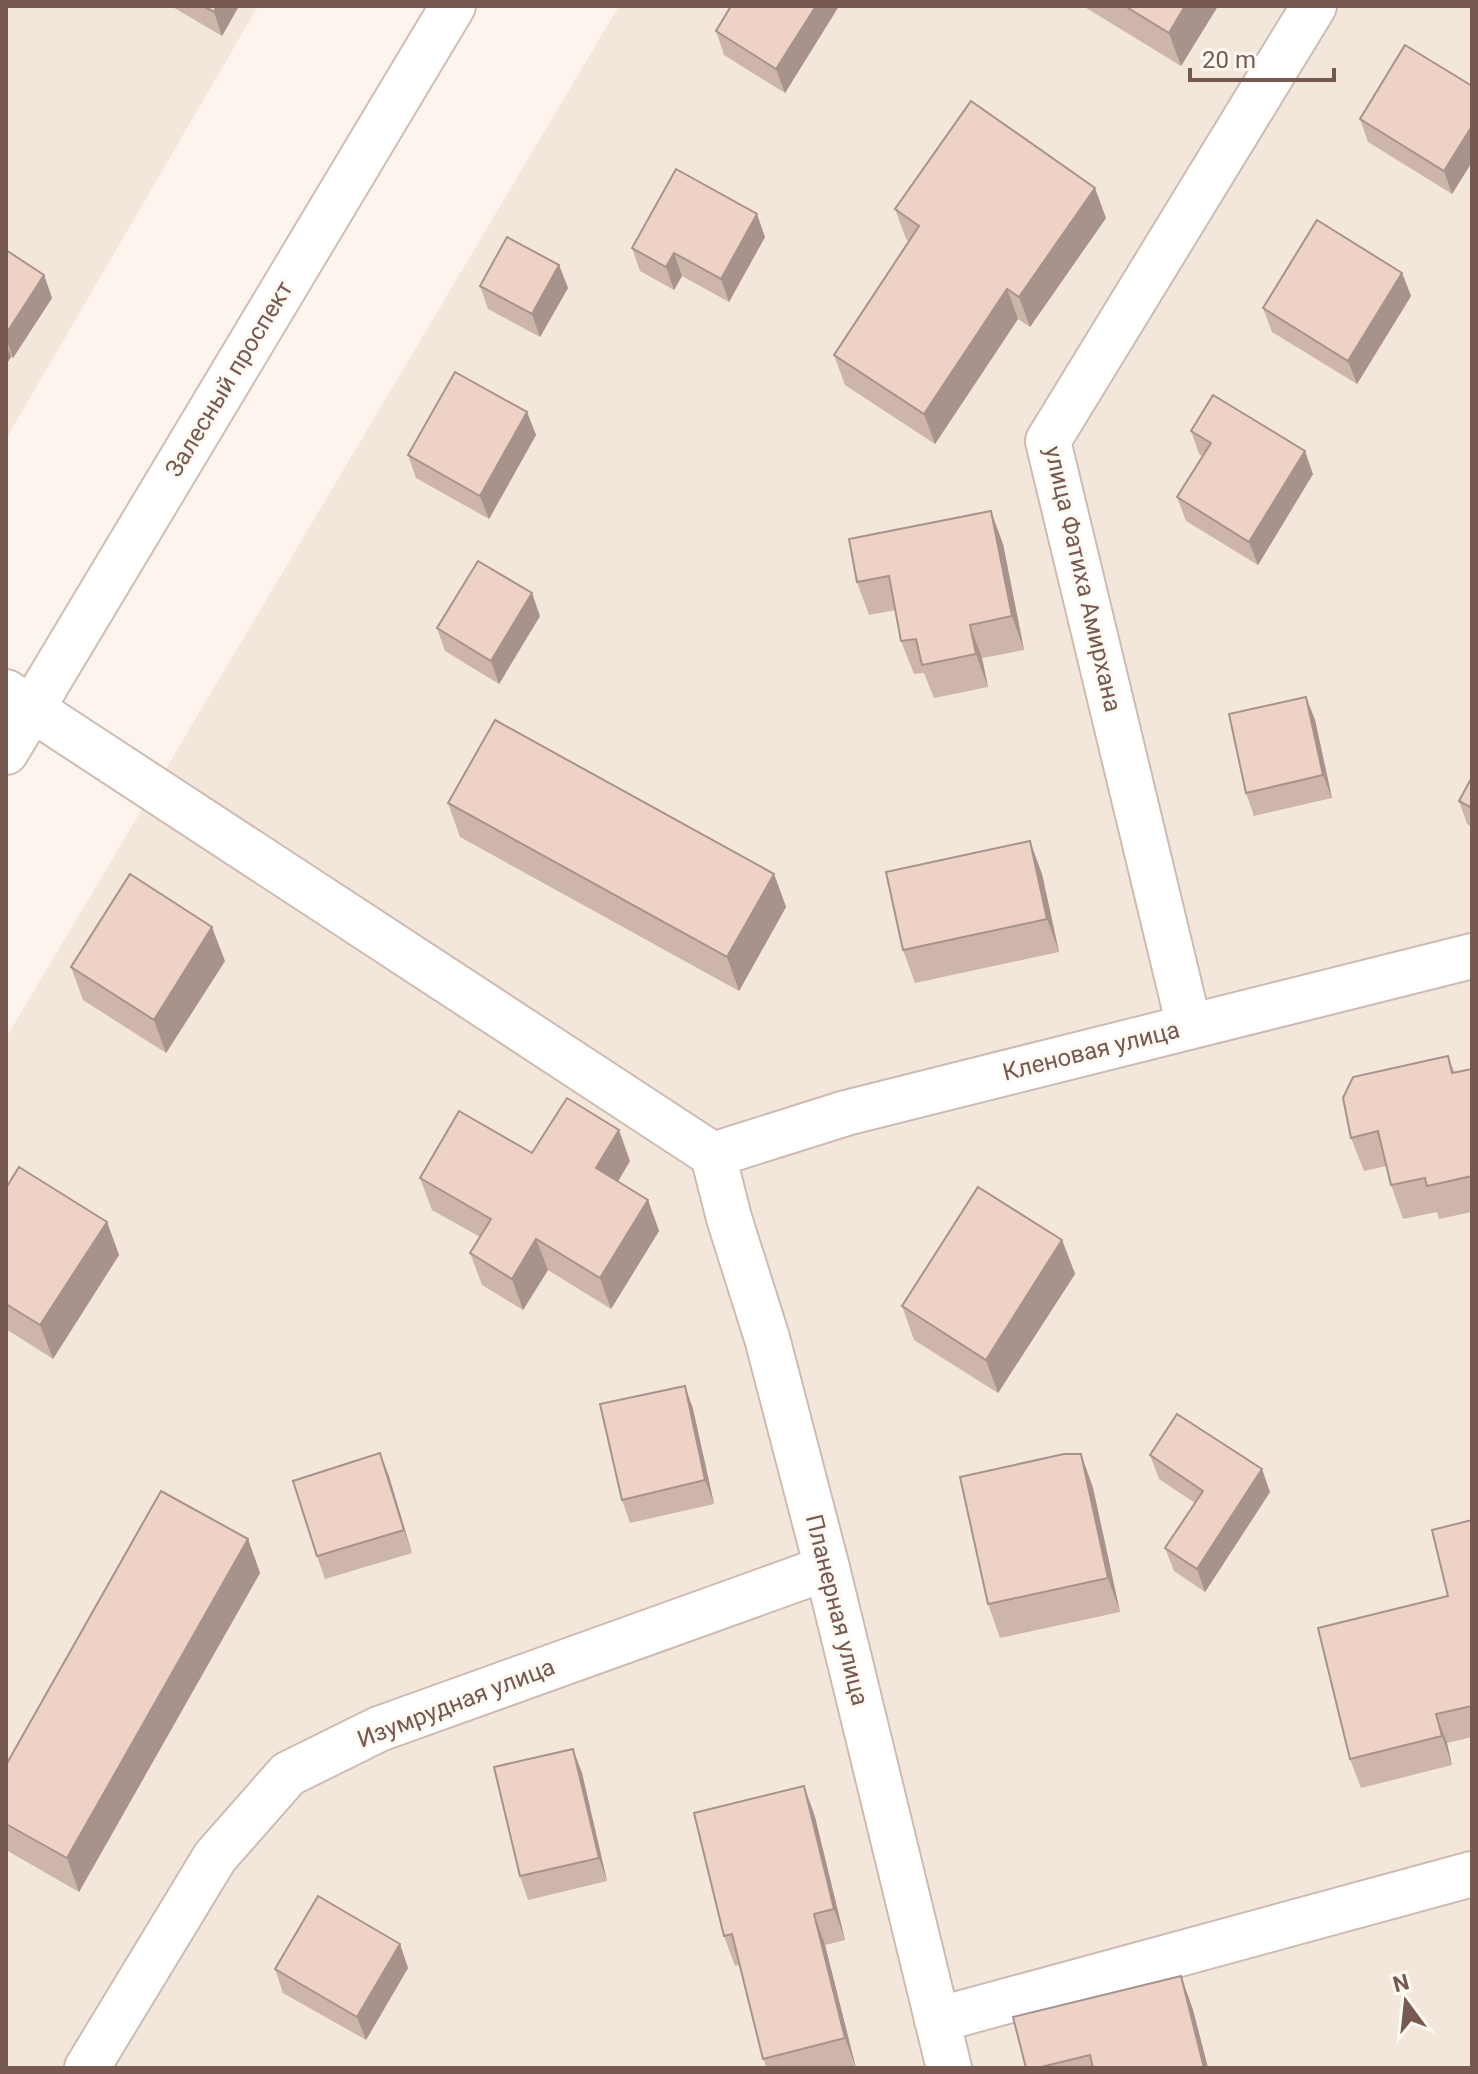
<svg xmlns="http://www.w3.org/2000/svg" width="1478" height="2074" font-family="Roboto,sans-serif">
<rect width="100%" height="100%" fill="#fcf4ed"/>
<!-- residential -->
<g fill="#f3e6db">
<polygon points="6,6 258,6 6,439"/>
<polygon points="619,6 1472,6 1472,2068 6,2068 6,1038"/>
</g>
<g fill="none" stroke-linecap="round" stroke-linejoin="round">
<defs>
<g id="minor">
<polyline points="6,692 713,1155"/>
<polyline points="1189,1026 1048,441 1314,6"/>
<polyline points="713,1155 729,1218 767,1338 827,1568 949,2068"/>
<polyline points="713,1155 846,1113 1472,956"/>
<polyline points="937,2020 1472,1874"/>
<polyline points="87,2068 215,1857 288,1774 379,1729 827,1568"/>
</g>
<polyline id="secondary" points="6,752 453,6"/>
</defs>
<!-- minor casing -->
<use href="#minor" stroke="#cebbb2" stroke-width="48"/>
<!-- secondary casing -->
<use href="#secondary" stroke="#d3bdb2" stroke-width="48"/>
<!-- minor -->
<use href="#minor" stroke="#fff" stroke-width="44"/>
<!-- secondary -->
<use href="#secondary" stroke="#fff" stroke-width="44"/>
</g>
<!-- wall -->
<g fill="#ceb5aa">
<polygon points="171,6 239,6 222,36"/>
<polygon points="731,6 839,6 785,93 724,55 716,31"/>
<polygon points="1083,6 1218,6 1181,66"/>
<polygon points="1472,86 1472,162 1452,194 1368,142 1360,119"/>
<polygon points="895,209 1106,218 1030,327 1018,319 935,444 845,385 834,355 909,242 906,239"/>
<polygon points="765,237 729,302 682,276 674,290 640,271 632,248"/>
<polygon points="6,250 44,275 52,298 13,358 11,357 6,365"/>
<polygon points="559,265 568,288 540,337 488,309 480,286"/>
<polygon points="1402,273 1411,296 1357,384 1272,332 1263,308"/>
<polygon points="527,412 536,435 489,519 416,478 408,455"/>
<polygon points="1191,431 1313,474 1258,565 1186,521 1177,497 1202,456 1199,454"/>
<polygon points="1003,544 1024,650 982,658 988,687 934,698 924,673 914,674 901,641 896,610 869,615 857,582"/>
<polygon points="540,616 499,684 445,651 437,628"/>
<polygon points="1306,697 1315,720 1332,798 1254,816 1246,793"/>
<polygon points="1472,777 1472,827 1467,824 1459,801"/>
<polygon points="448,803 774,874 786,907 739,991 460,837"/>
<polygon points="1042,874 1059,952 915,983 903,950"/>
<polygon points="225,961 166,1053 83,1000 71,967"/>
<polygon points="1448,1056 1455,1073 1472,1069 1472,1212 1439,1219 1437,1212 1403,1219 1391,1185 1386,1166 1364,1171 1351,1138"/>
<polygon points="532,1153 630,1161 618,1182 648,1200 659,1231 611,1309 548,1270 523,1310 482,1285 470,1253 480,1237 432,1210 420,1178"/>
<polygon points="6,1188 107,1222 119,1255 53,1359 6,1329"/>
<polygon points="1062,1240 1075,1274 998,1393 914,1340 902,1306"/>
<polygon points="685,1386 693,1409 714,1504 630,1523 622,1500"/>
<polygon points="380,1453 412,1553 325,1579 317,1556"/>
<polygon points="1081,1454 1093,1488 1120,1612 1000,1638 988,1604"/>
<polygon points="1150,1455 1270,1492 1205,1592 1174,1571 1165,1548 1195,1503 1159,1479"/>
<polygon points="1472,1520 1472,1737 1447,1743 1452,1765 1361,1788 1350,1759 1448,1596"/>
<polygon points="248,1539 260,1573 79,1892 6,1850 6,1765"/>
<polygon points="582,1773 607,1881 528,1900 520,1876"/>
<polygon points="804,1786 815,1817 845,1940 825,1945 856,2068 766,2068 740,1965 735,1966 724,1936"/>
<polygon points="400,1944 408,1968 366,2040 283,1993 275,1969"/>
<polygon points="1181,1976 1193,2010 1208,2068 1026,2068"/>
</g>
<!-- shaded-wall -->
<g fill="#a7938b">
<polygon points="217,6 239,6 222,36 214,12"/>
<polygon points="816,6 839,6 785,93 776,69"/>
<polygon points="1185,6 1218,6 1181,66 1169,33"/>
<polygon points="1472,126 1472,162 1452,194 1444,171"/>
<polygon points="1095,188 1106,218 1030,327 1019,297"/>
<polygon points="757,214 765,237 729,302 721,279"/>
<polygon points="674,253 682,276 674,290 666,267"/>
<polygon points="559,265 568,288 540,337 532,314"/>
<polygon points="1402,273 1411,296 1357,384 1348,361"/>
<polygon points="44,275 52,298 13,358 6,338 6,334"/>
<polygon points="1007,289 1018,319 935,444 924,414"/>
<polygon points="6,344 11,357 6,365"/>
<polygon points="527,412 536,435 489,519 480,496"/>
<polygon points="1305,451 1313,474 1258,565 1249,542"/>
<polygon points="991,511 1003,544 1024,650 1012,616"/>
<polygon points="532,593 540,616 499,684 491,661"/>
<polygon points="970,625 982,658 988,687 976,654"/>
<polygon points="1306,697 1315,720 1332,798 1323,775"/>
<polygon points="1030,841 1042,874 1059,952 1047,919"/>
<polygon points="774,874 786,907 739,991 727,957"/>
<polygon points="212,927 225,961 166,1053 154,1020"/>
<polygon points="619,1130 630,1161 607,1199 596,1168"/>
<polygon points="648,1200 659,1231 611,1309 600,1278"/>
<polygon points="107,1222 119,1255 53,1359 40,1325"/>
<polygon points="536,1239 548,1270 523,1310 512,1279"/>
<polygon points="1062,1240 1075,1274 998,1393 986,1360"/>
<polygon points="685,1386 693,1409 714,1504 705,1480"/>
<polygon points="380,1453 389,1476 412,1553 404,1530"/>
<polygon points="1081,1454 1093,1488 1120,1612 1108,1578"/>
<polygon points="1262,1469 1270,1492 1205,1592 1197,1569"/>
<polygon points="248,1539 260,1573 79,1892 67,1858"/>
<polygon points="1436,1714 1447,1743 1452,1765 1442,1736"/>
<polygon points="573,1749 582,1773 607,1881 599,1858"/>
<polygon points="804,1786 815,1817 845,1940 834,1909"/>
<polygon points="814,1914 825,1945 856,2068 845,2038"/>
<polygon points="400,1944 408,1968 366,2040 357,2017"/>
<polygon points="1181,1976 1193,2010 1208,2068 1204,2068"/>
</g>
<!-- building -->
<g fill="#efd2c6" stroke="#a7938b" stroke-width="2">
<polygon points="203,6 217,6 214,12"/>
<polygon points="731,6 816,6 776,69 716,31"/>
<polygon points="1125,6 1185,6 1169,33"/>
<polygon points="1405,45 1472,86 1472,126 1444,171 1360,119"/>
<polygon points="971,101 1095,188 1019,297 1007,289 924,414 834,355 919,226 895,209"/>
<polygon points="676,169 757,214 721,279 674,253 666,267 632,248"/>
<polygon points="1317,220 1402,273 1348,361 1263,308"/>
<polygon points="507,237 559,265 532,314 480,286"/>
<polygon points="6,250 44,275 6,334"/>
<polygon points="455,372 527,412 480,496 408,455"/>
<polygon points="1213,395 1305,451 1249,542 1177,497 1211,443 1191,431"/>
<polygon points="991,511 1012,616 970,625 976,654 922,665 916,639 901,641 889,576 857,582 849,539"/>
<polygon points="478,561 532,593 491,661 437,628"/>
<polygon points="1306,697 1323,775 1246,793 1229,714"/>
<polygon points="495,720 774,874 727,957 448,803"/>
<polygon points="1472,777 1472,808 1459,801"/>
<polygon points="1030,841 1047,919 903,950 886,872"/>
<polygon points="130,874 212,927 154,1020 71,967"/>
<polygon points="1448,1056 1452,1073 1472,1069 1472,1176 1427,1186 1425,1178 1391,1185 1378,1131 1351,1138 1343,1098 1353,1077"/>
<polygon points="567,1098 619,1130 596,1168 648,1200 600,1278 536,1239 512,1279 470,1253 491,1219 420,1178 459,1111 532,1153"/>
<polygon points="19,1167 107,1222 40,1325 6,1304 6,1188"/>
<polygon points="978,1187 1062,1240 986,1360 902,1306"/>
<polygon points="685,1386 705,1480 622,1500 600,1404"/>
<polygon points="1177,1414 1262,1469 1197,1569 1165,1548 1203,1491 1150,1455"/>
<polygon points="380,1453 404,1530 317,1556 293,1481"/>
<polygon points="1064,1454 1081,1454 1108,1578 988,1604 960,1477"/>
<polygon points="161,1491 248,1539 67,1858 6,1824 6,1765"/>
<polygon points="1472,1520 1472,1706 1436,1714 1442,1736 1350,1759 1318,1628 1448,1596 1432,1530"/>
<polygon points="573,1749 599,1858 520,1876 494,1767"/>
<polygon points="804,1786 834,1909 814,1914 845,2038 763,2059 732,1934 724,1936 694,1813"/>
<polygon points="318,1896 400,1944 357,2017 275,1969"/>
<polygon points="1181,1976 1204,2068 1093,2068 1090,2055 1037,2068 1026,2068 1013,2017"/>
</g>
<g text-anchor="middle" stroke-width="6" stroke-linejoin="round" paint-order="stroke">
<!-- street labels -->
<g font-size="24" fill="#765950" stroke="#fef9f3">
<text transform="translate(229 379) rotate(-59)" y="8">Залесный проспект</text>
<text transform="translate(1083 579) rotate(77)" y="8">улица Фатиха Амирхана</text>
<text transform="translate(1091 1051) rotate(-14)" y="8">Кленовая улица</text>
<text transform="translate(837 1610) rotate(76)" y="8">Планерная улица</text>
<text transform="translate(456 1703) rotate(-21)" y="8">Изумрудная улица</text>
</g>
</g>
<!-- border -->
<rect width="1478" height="2074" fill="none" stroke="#765950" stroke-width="16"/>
<!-- north arrow -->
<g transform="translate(1406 2002) rotate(345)" stroke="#fef9f3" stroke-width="6" paint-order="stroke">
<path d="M0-6L14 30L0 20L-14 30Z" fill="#765950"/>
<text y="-12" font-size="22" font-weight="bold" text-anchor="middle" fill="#765950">N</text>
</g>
<!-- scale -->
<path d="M1190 68v12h144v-12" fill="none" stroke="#765950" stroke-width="4"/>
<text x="1202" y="68" font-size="24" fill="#765950" stroke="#fef9f3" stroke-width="6" paint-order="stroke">20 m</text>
</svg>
